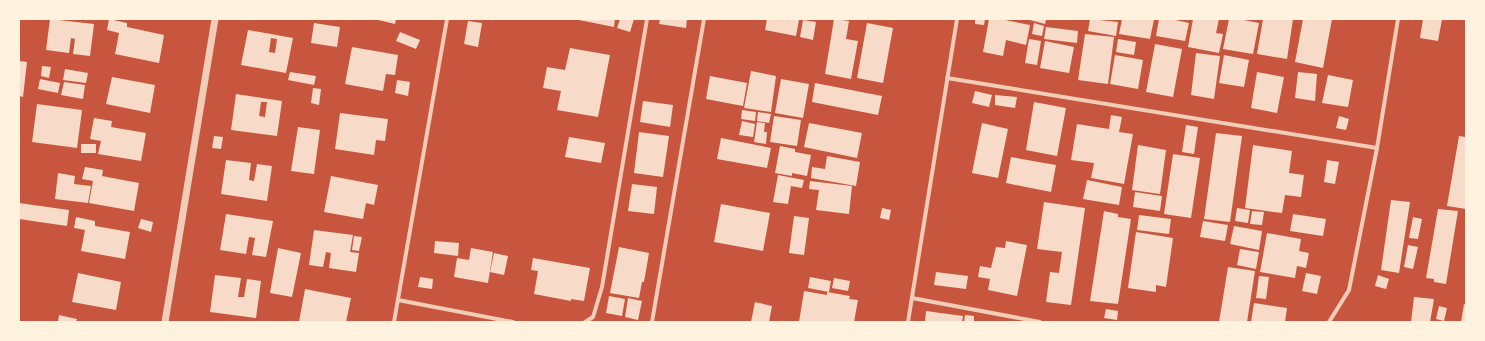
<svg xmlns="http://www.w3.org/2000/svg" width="1485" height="341" font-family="'DM Sans',sans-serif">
<rect width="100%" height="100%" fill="#c8553d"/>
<!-- building -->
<g fill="#f7dbc8" fill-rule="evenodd">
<polygon points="50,19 94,24 90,56 73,54 75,39 71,38 69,53 46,50"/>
<polygon points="109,19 127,23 127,27 164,35 159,63 115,54 119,33 107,30"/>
<polygon points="374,19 396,19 395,24"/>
<polygon points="574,19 615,19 614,27"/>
<polygon points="620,19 634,19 630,32 617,28"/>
<polygon points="660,19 687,19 686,28 659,24"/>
<polygon points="767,19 791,19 799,20 796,36 765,30"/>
<polygon points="834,19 849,21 846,39 858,41 851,79 825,74"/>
<polygon points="975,19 985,19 984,25 975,24"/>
<polygon points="989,19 1000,19 1030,25 1026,45 1006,40 1003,56 983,52"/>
<polygon points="1026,19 1046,19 1045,24"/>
<polygon points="1090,19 1118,22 1116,36 1088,31"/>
<polygon points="1122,19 1154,19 1150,39 1119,34"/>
<polygon points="1159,19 1171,19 1189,23 1185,41 1156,36"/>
<polygon points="1193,19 1219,19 1216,33 1223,34 1219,53 1188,47"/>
<polygon points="1229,19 1239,19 1259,23 1253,54 1223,49"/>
<polygon points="1263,19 1293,19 1287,59 1257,54"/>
<polygon points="1303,19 1332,19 1323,68 1295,62"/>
<polygon points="1423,19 1442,19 1438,41 1420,38"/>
<polygon points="803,20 816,22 813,40 800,37"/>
<polygon points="468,21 482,23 478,47 464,44"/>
<polygon points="314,23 340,27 337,47 311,43"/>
<polygon points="867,23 893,28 883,83 857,78"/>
<polygon points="1034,23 1044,26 1042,36 1032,34"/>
<polygon points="1046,27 1078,31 1077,43 1044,39"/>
<path d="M248 30 293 38 286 73 241 65ZM271 38 277 39 275 53 269 52Z"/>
<polygon points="400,32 420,40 416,49 396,41"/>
<polygon points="1085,34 1114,37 1108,84 1078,80"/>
<polygon points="1029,39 1041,41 1037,65 1025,63"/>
<polygon points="1118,39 1136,42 1134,55 1116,52"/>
<polygon points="1045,41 1074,47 1069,73 1040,68"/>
<polygon points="1155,44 1182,49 1173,97 1146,92"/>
<polygon points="352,47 398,55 395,75 386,74 383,91 345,84"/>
<polygon points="570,48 610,55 598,117 557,110 561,91 543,88 547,67 565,70"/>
<polygon points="1196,53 1220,56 1214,99 1191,95"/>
<polygon points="1115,55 1143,60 1138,89 1110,84"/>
<polygon points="1224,55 1249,60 1244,87 1219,83"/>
<polygon points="19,61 27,62 23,97 19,96"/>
<polygon points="42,66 51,67 49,78 41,76"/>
<polygon points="65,69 88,73 86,83 63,80"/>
<polygon points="751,71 776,76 771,112 744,108"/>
<polygon points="290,72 316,76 314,85 288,80"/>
<polygon points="1257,72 1284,77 1277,113 1251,108"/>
<polygon points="1298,72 1317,74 1315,101 1295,98"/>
<polygon points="1328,75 1353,80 1348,107 1322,103"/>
<polygon points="710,76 747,83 743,106 706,99"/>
<polygon points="112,77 155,85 150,113 106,104"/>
<polygon points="40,79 60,83 58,93 38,89"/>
<polygon points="781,79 809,84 803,118 775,113"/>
<polygon points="397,80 410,82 408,96 395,93"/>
<polygon points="64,82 85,85 83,99 61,95"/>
<polygon points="815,83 882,96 878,115 812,102"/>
<polygon points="313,88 321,89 319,105 311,103"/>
<polygon points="975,91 992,95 989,107 972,103"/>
<path d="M236 94 282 101 277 136 231 130ZM261 102H267L265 117 259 116Z"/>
<polygon points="995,95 1017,97 1015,108 995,105"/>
<polygon points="643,101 673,105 670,127 640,122"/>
<polygon points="1034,102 1066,108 1057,156 1026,150"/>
<polygon points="37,104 82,110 77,148 32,142"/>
<polygon points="742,110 756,112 755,121 741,119"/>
<polygon points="758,112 771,114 769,123 757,121"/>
<polygon points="340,113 388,119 385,141 376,140 374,155 335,149"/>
<polygon points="1111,115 1122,117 1119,132 1133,134 1124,184 1091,178 1094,163 1071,160 1077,124 1109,129"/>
<polygon points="774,116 801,120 797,146 770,142"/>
<polygon points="1339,116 1349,119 1346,130 1336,128"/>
<polygon points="94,118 112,121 111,127 146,133 141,161 98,154 101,141 90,139"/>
<polygon points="742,121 755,124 753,137 739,135"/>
<polygon points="757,122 765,123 764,132 767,132 766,144 754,142"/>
<polygon points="809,123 862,133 857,158 804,147"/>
<polygon points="982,123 1008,129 998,178 972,173"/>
<polygon points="1186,125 1198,127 1194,154 1182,152"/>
<polygon points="298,127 320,130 314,174 291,171"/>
<polygon points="639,132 669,136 663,177 634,173"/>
<polygon points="1216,133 1242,136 1230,222 1204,219"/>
<polygon points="214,136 223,137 221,149 212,148"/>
<polygon points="1459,136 1466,137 1466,209 1447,206"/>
<polygon points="569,137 605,143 601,163 565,157"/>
<polygon points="721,138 771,148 767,168 717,159"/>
<rect x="81" y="144" width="15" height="9"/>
<polygon points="1138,145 1166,150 1160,194 1132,190"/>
<polygon points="1253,145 1292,151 1289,173 1304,175 1301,197 1285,195 1282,213 1245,208"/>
<polygon points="780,146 795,149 795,152 811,155 807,176 792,173 792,176 775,173"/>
<polygon points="1173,154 1200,158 1191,218 1164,214"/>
<polygon points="827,156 860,162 856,186 811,178 812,167 825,169"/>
<polygon points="1011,157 1056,165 1051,192 1006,183"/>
<polygon points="226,160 251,163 249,180 254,181 257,164 272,166 267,201 221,194"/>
<polygon points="1327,160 1339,162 1335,184 1324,182"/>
<polygon points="85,167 103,170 102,176 139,183 134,211 89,203 93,181 82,179"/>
<polygon points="58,173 75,176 74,184 91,186 88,203 55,199"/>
<polygon points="778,175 804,180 802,188 791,186 788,204 773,202"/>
<polygon points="331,176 378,185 374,205 366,203 363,219 324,212"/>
<polygon points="1087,180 1122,187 1119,205 1083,199"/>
<polygon points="810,181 852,186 849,214 816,210 819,190 809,189"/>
<polygon points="632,184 657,187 654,214 628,211"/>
<polygon points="1135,192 1162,196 1160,211 1133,207"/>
<polygon points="1391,200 1410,202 1399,273 1381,270"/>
<polygon points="1044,202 1085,208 1071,305 1046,302 1050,272 1059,273 1062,252 1037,249"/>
<polygon points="19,203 69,210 67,226 19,219"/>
<polygon points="721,204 770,213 763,251 714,242"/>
<polygon points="882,208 891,210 889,220 880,218"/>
<polygon points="1237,208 1250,210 1248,223 1235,221"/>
<polygon points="1438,209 1458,211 1446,284 1434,282 1434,279 1426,278"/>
<polygon points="1104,211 1118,214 1118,217 1131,219 1118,304 1090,301"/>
<polygon points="1252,211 1264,212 1262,225 1250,224"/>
<polygon points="226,214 273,221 266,257 252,255 255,238 249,237 246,254 220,250"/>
<polygon points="1293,214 1326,219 1323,236 1290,231"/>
<polygon points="1139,215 1171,219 1169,234 1137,230"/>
<polygon points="794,216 809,218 804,255 789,253"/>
<polygon points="76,217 95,221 95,226 130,232 125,259 81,251 85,230 74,228"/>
<polygon points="1413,217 1422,219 1418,239 1409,238"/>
<polygon points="141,219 153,222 151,232 138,228"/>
<polygon points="1203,221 1228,225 1225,241 1200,237"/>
<polygon points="1234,226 1262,231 1259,250 1230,244"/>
<polygon points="314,230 353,235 350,252 359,253 356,272 329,268 331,253 326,252 323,267 309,265"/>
<polygon points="1136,232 1173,238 1166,287 1156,285 1156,292 1128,288"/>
<polygon points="1267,233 1301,239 1299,251 1309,253 1306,268 1297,266 1295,278 1260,272"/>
<polygon points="354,236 362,237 359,251 352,250"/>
<polygon points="435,241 459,243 458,256 434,253"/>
<polygon points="1006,241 1027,245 1017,296 988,290 990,279 978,277 980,266 991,268 996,247 1005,248"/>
<polygon points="1408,245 1418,247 1413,269 1404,267"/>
<polygon points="619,247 649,253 644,282 642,282 639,298 610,293"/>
<polygon points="278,248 301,253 292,297 270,293"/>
<polygon points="471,248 493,252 488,283 454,277 457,258 469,260"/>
<polygon points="1240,249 1259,252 1256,269 1237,265"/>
<polygon points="494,253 508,256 504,275 490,272"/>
<polygon points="533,258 590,268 584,301 571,299 571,301 534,294 538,271 531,270"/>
<polygon points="1228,267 1255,271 1247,322 1219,322"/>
<polygon points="936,272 968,276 966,289 934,285"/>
<polygon points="78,273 121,282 116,310 72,302"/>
<polygon points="1306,273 1321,276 1317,294 1302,291"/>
<polygon points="215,275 241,278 238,297 244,297 247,279 261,281 256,318 210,312"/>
<polygon points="1378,275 1389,279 1386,289 1375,286"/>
<polygon points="1259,276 1269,277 1266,299 1256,298"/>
<polygon points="420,277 433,279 432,289 418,287"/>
<polygon points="810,277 831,281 829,292 808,288"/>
<polygon points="834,278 850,281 848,291 832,288"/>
<polygon points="305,289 351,298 346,322 299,322"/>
<polygon points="804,291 827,295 827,292 850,296 849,299 858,300 854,322 799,322"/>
<polygon points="609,296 625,299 622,316 606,313"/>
<polygon points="1414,297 1434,299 1430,322 1411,322"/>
<polygon points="628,298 642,301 638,320 625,317"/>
<polygon points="755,302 772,306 769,322 751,322"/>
<polygon points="1254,303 1287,308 1285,322 1251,322"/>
<polygon points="1464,304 1466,305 1466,322 1461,322"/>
<polygon points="1439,306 1447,308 1444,321 1436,319"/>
<polygon points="1106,309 1118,311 1117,320 1104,318"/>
<polygon points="926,311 963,316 962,322 925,322"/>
<polygon points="59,315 77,319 76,322 58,322"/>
<polygon points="965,315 974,316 974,322 964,322"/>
</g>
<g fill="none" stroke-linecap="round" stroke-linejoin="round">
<!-- minor -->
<g stroke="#f1ccb7" stroke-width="4">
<polyline points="947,78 1377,148"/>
<polyline points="912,298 1040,322"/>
<polyline points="398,300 513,322"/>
<polyline points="394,322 447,19"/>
<polyline points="585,322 593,317 602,287 647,19"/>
<polyline points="652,322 704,19"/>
<polyline points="908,322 957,19"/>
<polyline points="1329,322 1349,290 1377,148 1398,19"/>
</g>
<!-- tertiary -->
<polyline stroke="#f1ccb7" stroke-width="7" points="165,322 215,19"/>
</g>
<!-- border -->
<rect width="1485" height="341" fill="none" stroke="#fff3e0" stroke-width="40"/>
</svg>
